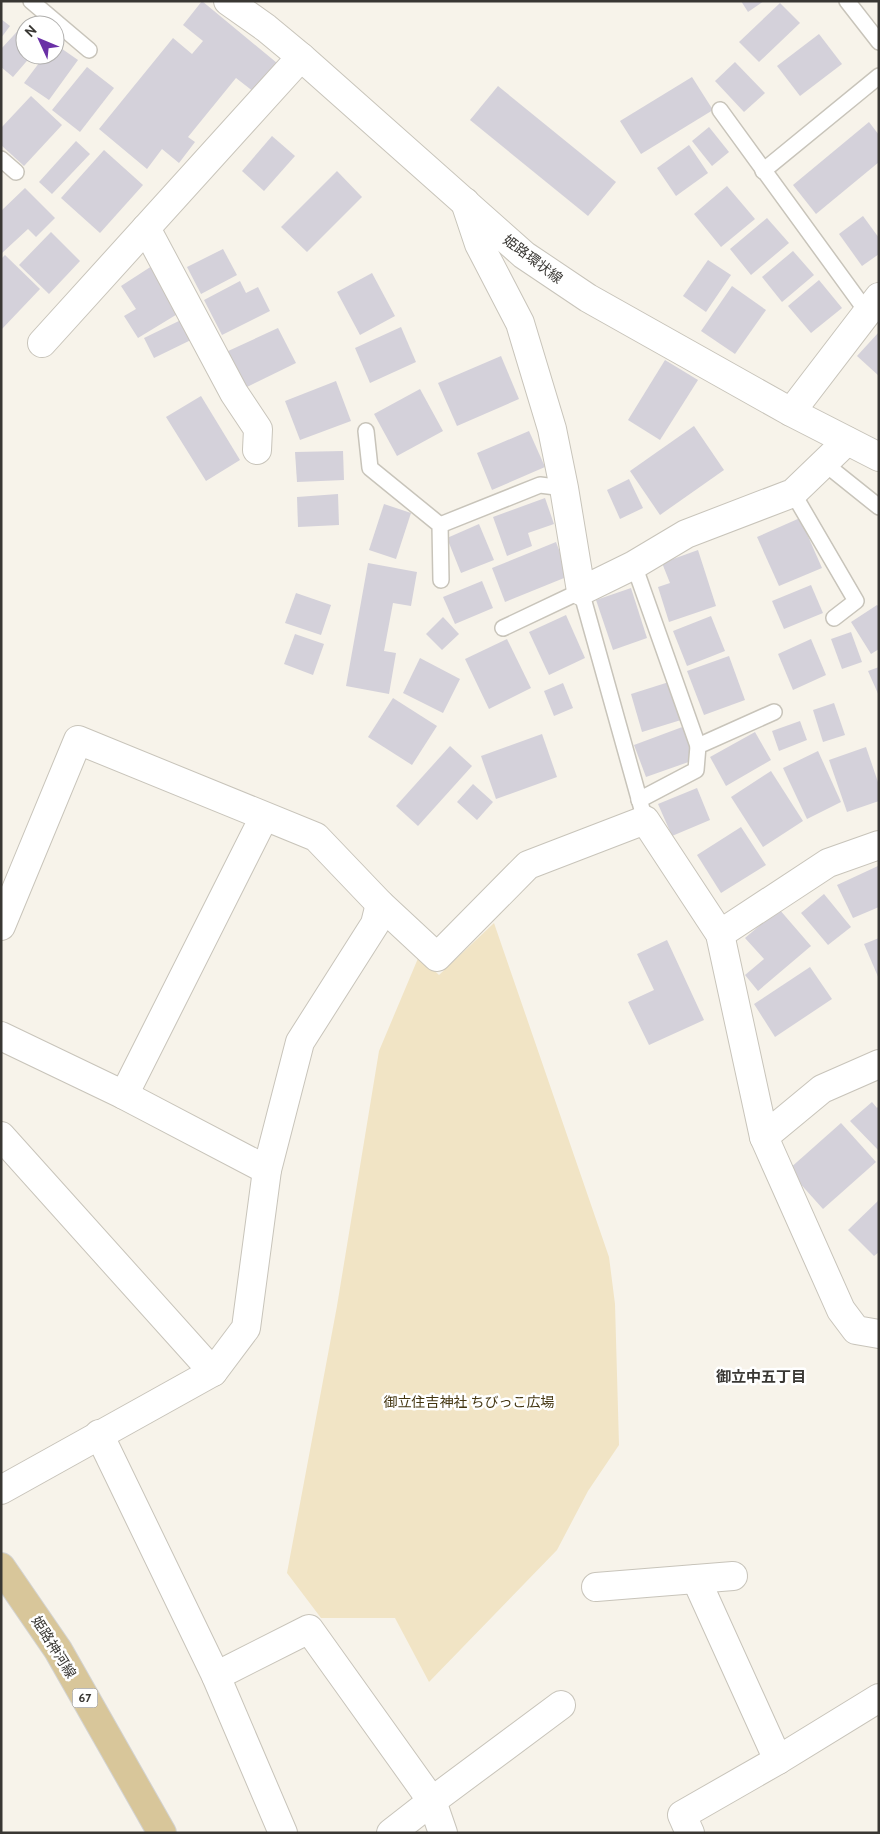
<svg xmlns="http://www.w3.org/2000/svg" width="880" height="1834" font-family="Cabin,'Noto Sans JP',sans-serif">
<rect width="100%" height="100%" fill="#f7f3ea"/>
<!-- green -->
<polygon fill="#f1e4c5" points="494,923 609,1257 615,1304 619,1445 588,1491 557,1550 429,1682 395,1618 321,1618 287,1573 337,1306 379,1051 419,956 439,975"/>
<!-- building -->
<g fill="#d4d1da">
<polygon points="202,1 277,63 254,92 236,78 188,137 195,142 179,163 162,149 147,169 99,129 173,38 192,54 203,41 183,25"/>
<polygon points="741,1 764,1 748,12"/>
<polygon points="780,3 800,23 759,62 739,42"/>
<polygon points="1,19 10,26 1,38"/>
<polygon points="25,23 25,55 32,55 13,77 1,67 1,49"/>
<polygon points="819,34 842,64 800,96 777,66"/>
<polygon points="55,44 78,60 49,100 24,83 45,55 55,55"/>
<polygon points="735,62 765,93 744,112 715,81"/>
<polygon points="87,67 114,88 80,132 52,110"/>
<polygon points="692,77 713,110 641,154 620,121"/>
<polygon points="498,86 616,182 588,216 470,120"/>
<polygon points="31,96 62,125 24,166 1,145 1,128"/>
<polygon points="869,122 879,135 879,162 816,214 793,185"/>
<polygon points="709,127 729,152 712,166 692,141"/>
<polygon points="272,136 295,156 264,191 242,171"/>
<polygon points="76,141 90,154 52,194 39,182"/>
<polygon points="689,145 708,173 676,196 657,168"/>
<polygon points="104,150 143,185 100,233 61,198"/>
<polygon points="337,171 362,197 307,252 281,227"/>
<polygon points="727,186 755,219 721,247 694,214"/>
<polygon points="25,188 55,218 36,237 28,229 2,253 1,211"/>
<polygon points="863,216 879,238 879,254 862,266 839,234"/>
<polygon points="767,218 789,243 751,275 730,249"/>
<polygon points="51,232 80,261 49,294 19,265"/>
<polygon points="223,249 237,275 201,294 187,267"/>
<polygon points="793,251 814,275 782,302 762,277"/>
<polygon points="5,255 40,289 1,330 1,259"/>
<polygon points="708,260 731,275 706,312 683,296"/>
<polygon points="155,264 184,310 138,338 124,316 136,309 121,286"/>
<polygon points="372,273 395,316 360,335 337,292"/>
<polygon points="819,280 842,308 811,333 788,306"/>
<polygon points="240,281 246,293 258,287 270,311 222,335 204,300"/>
<polygon points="732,286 766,310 735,354 701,331"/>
<polygon points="185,318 195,338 154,358 144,338"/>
<polygon points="401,327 416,362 370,383 355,348"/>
<polygon points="278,328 296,363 243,389 226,352"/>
<polygon points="879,332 879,376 857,356"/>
<polygon points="501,356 519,399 457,426 438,383"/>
<polygon points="665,360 698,380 660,440 628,420"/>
<polygon points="336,381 351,421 300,440 285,401"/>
<polygon points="420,389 443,431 397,456 374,414"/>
<polygon points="201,396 240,460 206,481 166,417"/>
<polygon points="694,426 724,470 660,515 630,471"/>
<polygon points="529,431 545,467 492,490 477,453"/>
<polygon points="343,451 344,480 297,482 295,452"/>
<polygon points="629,479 643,508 620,519 607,490"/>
<polygon points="338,494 339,525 298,527 297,497"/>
<polygon points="545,498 554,524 528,533 532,546 507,556 493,517"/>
<polygon points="384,504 411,513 396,559 369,550"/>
<polygon points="800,518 822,568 779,586 757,537"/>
<polygon points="479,524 494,560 461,573 447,538"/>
<polygon points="556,542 569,576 505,602 492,568"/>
<polygon points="698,550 716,606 669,622 658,587 670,583 662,563"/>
<polygon points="368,563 417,572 411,606 393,603 384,651 396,653 389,694 346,686"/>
<polygon points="482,581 493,608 455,624 443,597"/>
<polygon points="811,585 823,613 784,629 772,601"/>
<polygon points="631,588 647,638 613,650 596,600"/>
<polygon points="296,593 331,605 321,635 285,623"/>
<polygon points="877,605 879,607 879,649 871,654 851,622"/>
<polygon points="566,615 585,658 549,675 529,632"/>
<polygon points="711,616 725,651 687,666 673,631"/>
<polygon points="443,617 459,634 442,650 426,634"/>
<polygon points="851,632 862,662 842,669 831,639"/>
<polygon points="295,634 324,644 313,675 284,664"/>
<polygon points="507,639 531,688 489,709 465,659"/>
<polygon points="811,639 826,675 793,690 778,654"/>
<polygon points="729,656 745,700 704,715 687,671"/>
<polygon points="420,658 460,679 443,713 403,693"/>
<polygon points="879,667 879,696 868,671"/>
<polygon points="669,682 681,720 642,732 631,694"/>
<polygon points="563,683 573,708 554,716 544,691"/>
<polygon points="393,698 437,726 412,765 368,737"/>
<polygon points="834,703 845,735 823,742 813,710"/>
<polygon points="800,721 807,740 779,751 772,731"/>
<polygon points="685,726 697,759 646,777 634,745"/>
<polygon points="755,732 771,760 726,786 710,757"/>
<polygon points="542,734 557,777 496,799 481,756"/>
<polygon points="450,746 472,766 418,826 396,806"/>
<polygon points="866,747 879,785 879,801 847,812 829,760"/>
<polygon points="818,751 841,802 807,819 783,768"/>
<polygon points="771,771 803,821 763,847 731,797"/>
<polygon points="473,784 493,802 477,820 457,802"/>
<polygon points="697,788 710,820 672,836 658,804"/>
<polygon points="741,827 766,865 721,893 697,855"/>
<polygon points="878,866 879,907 853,918 837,885"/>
<polygon points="824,894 851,927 828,945 801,913"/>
<polygon points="779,909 811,946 758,991 745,975 764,959 745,938"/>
<polygon points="879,938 879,979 864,944"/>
<polygon points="667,940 704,1020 649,1045 628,1002 654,990 637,954"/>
<polygon points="810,967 832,999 775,1037 754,1004"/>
<polygon points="872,1102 877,1108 879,1106 879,1151 850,1121"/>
<polygon points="841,1123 876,1162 823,1209 788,1170"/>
<polygon points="879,1200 879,1252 874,1256 848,1230"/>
</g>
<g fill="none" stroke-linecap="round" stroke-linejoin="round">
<defs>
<g id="service">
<polyline points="31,1 89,50"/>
<polyline points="847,1 879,42"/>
<polyline points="720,110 867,312"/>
<polyline points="1,159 16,172"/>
<polyline points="763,171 879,76"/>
<polyline points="366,431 370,468 440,525 441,580"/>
<polyline points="824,463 879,507"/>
<polyline points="793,493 856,601 834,618"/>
<polyline points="440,525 540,485 564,488"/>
<polyline points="634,565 698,746"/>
<polyline points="503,628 581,591 645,820"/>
<polyline points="639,800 696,770 698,746 774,712"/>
</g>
<g id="minor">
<polyline points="465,202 479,244 520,323 552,429 564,488 581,591 634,565 686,534 793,493 847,441"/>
<polyline points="146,228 234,393 258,429 257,450"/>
<polyline points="42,343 301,57"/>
<polyline points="791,412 879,297"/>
<polyline points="1,926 78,740 316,837 380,904 437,957 528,865 645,820 720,934 764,1137 822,1089 879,1064"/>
<polyline points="720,934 828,863 879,845"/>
<polyline points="1,1036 124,1095 264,817"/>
<polyline points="124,1095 267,1170"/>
<polyline points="1,1136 213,1372 1,1490"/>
<polyline points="764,1137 841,1310 856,1330 879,1334"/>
<polyline points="213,1372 246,1328 267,1170 300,1042 375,924 380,904"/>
<polyline points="99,1434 216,1676 283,1833"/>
<polyline points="696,1579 778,1760"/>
<polyline points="596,1587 733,1576"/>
<polyline points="216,1676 309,1629 432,1801 561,1705"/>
<polyline points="391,1833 432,1801 443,1833"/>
<polyline points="690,1833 682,1815 778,1760 879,1698"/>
</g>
<polyline id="secondary" points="228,1 266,28 301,57 524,255 588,298 791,412 879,457"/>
<polyline id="primary" points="1,1567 58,1650 162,1833"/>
</defs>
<!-- service casing -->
<use href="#service" stroke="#c8c4ba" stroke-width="18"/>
<!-- minor casing -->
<use href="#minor" stroke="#c8c4ba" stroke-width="30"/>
<!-- secondary casing -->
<use href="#secondary" stroke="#c8c4ba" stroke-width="30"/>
<!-- primary casing -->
<use href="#primary" stroke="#d3d3d2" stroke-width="30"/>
<!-- service -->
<use href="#service" stroke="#fff" stroke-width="15"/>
<!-- minor -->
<use href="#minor" stroke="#fff" stroke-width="28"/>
<!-- secondary -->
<use href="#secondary" stroke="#fff" stroke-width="28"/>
<!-- primary -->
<use href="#primary" stroke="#d8c69a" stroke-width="28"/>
</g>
<g text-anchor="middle" stroke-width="5" stroke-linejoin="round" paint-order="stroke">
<!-- shield labels -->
<rect fill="#fff" stroke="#747370" stroke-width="1" x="72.5" y="1688.5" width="25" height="19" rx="4"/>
<g font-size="12" font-weight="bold" fill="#393733">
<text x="85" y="1702">67</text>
</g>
<!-- street labels -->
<g font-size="14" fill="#393733" stroke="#fff">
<text transform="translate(533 259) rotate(37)" y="5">姫路環状線</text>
<text transform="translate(54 1647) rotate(58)" y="5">姫路神河線</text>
</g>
<!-- park labels -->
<g font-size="14" fill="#443611" stroke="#fff">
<text x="469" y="1407">御立住吉神社 ちびっこ広場</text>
</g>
<!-- neighbourhood labels -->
<g font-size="15" font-weight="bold" fill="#393733" stroke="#fff">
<text x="761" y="1382">御立中五丁目</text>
</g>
</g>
<!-- border -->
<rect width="880" height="1834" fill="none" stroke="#393733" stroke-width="5"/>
<!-- north arrow -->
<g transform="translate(40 40) rotate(314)"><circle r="24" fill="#ffffff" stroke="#b0afad"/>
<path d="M0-4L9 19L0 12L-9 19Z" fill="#6a30a6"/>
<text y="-8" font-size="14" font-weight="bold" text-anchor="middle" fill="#393733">N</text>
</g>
</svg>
